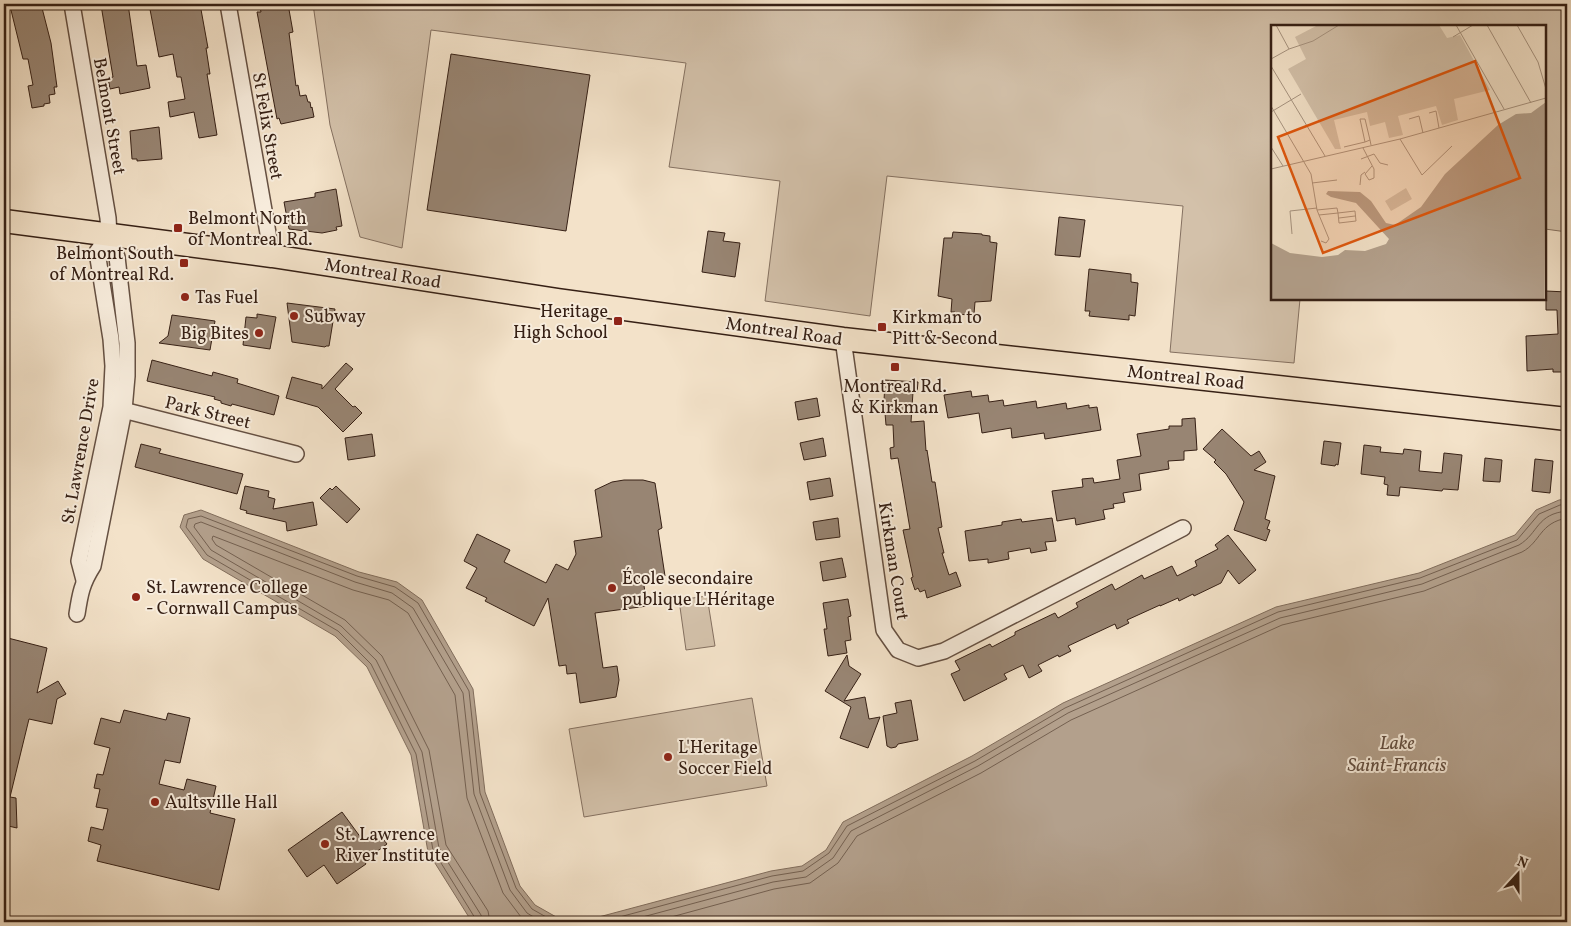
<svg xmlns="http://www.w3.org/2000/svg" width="1571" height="926" font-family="Vollkorn,serif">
<rect width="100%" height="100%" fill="#f3e2c9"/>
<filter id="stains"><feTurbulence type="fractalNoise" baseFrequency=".004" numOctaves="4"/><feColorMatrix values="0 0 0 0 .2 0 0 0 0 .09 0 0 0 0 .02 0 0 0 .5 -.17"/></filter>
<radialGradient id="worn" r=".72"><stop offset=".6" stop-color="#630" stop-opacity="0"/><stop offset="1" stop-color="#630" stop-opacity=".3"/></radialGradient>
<!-- green -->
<g fill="#d3c1aa" stroke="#847060">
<polygon points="313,4 1566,4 1567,13 1567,232 1545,229 1545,26 1272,26 1272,299 1300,299 1294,363 1170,352 1183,206 887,176 870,316 765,301 780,181 669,167 686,63 431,30 402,248 360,237 330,125"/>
<polygon points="707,596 715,646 686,650 679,600"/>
<polygon points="752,698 767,786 584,817 569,729"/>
</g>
<!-- water -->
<g fill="#b3a08c" stroke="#816d5c">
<polygon points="1567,499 1567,922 580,922 771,871 802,866 826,850 843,822 972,756 1063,703 1276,607 1419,573 1515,535 1536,510 1559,500"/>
<polygon points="201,510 359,572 397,582 422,600 473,689 485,792 520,886 535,905 558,918 570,922 472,922 428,852 411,755 367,667 335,636 203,559 180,527 184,515"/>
</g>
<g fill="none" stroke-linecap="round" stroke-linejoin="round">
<!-- shore -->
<g stroke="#746050" stroke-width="1">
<polyline points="476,922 475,918 433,850 416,754 371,664 338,631 207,555 186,527 188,519 201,516 357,576 395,587 418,603 469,691 480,793 516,888 532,909 555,922"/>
<polyline points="483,922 481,915 439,848 422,752 376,660 341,626 211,550 194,527 195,524 201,522 355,582 392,593 413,608 463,693 474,794 510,890 527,913 542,922"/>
<polyline points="490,922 488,911 446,845 429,750 382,656 345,620 216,545 212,539 213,536 353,590 389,600 408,613 455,695 467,798 503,893 521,917 527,922"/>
<polyline points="601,922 772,876 803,871 829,853 847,826 975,761 1065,708 1278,612 1420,578 1517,540 1539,514 1560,505 1567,504"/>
<path d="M624 922 773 882 806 877 833 858 851 831 978 766 1068 713 1280 618 1422 584 1519 545C1539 533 1536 514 1567 511"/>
<path d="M653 922 774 889 810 883 838 863 857 836 981 773 1071 720 1282 625 1424 591 1522 552C1541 542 1539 523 1567 518"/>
</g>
</g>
<!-- building -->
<g fill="#988573" stroke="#362015">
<polygon points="23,4 41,4 51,43 57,87 54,87 55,94 49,95 50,103 44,104 44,106 32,108 28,86 33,85 28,59 23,59 10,6"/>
<polygon points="107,4 128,4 137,66 146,65 150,88 120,94 119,87 110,89 108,78 113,77 101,5"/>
<polygon points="149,4 200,4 208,48 206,48 210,74 207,74 217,135 199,138 194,112 170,117 168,102 185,99 181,77 177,77 173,54 159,57"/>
<polygon points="278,4 288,4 293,32 289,33 296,86 298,85 300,96 306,95 308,102 310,102 311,108 312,107 314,117 281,124 279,118 277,119 257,12 261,12 260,7"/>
<polygon points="451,54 590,75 566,231 427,210"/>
<polygon points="159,127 162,159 137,161 137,159 132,159 130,131"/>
<polygon points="336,189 342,226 336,227 337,230 322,233 289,229 284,202 315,197 315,193"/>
<polygon points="1059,217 1085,220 1080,257 1055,255"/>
<polygon points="708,231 725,233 723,241 740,243 735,277 702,272"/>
<polygon points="953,232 982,234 982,235 990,236 990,242 997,243 991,301 975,302 974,314 971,314 971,315 955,314 955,312 951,312 952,299 938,296 944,238 952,238"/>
<polygon points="1089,269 1131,274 1131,282 1138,283 1135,316 1129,315 1129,320 1089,316 1090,311 1085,311"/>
<polygon points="1546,291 1567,292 1567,372 1553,372 1553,369 1527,371 1526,336 1558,334 1557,310 1546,310"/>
<polygon points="287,303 335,309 329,346 326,346 325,347 292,342"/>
<polygon points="257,314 276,317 270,349 243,345 246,317 257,318"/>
<polygon points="172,315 215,321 210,350 159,343 168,336"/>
<polygon points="152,360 212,376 213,372 238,379 237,383 279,396 274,415 232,404 231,406 221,403 221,401 214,399 215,397 147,381"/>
<polygon points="346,363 353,369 335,389 353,407 355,406 362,413 343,432 318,407 286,398 292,377 322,385 322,389"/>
<polygon points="885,380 918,382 917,393 913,392 911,422 924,421 926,451 927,450 932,482 935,482 942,527 938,528 944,553 942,553 949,575 956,572 961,586 927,598 925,590 920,592 918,588 915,590 911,578 913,577 903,530 910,529 898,458 891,459 890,448 894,447 893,425 886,425 884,401"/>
<polygon points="971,391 972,397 988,395 989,402 1003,400 1004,406 1036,401 1037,408 1066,403 1067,409 1089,405 1089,408 1097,407 1101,430 1045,439 1044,433 1012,438 1011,428 982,433 979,413 948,418 944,395"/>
<polygon points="817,398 820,416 798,420 795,402"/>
<polygon points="1195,418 1197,450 1184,451 1184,460 1168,461 1169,469 1139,474 1141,490 1123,493 1125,502 1113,504 1114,508 1103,510 1105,519 1076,525 1075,518 1057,521 1052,491 1083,487 1082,479 1093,478 1094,483 1120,479 1117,460 1141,456 1137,434 1169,429 1169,426 1182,426 1182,419"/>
<polygon points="1222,429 1251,456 1259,451 1266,462 1254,470 1275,476 1265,519 1270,521 1267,529 1270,530 1266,541 1234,530 1244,502 1226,474 1214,462 1216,460 1203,449"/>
<polygon points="372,434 375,456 348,460 345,438"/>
<polygon points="823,438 826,456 804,460 800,443"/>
<polygon points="1324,441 1341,443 1338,465 1336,464 1335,466 1321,464"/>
<polygon points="141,444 161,449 159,453 243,474 237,494 135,467"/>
<polygon points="1364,445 1381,447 1380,452 1403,454 1404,449 1421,451 1419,471 1442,473 1444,453 1462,455 1458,490 1443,489 1442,491 1400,487 1399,496 1387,495 1388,485 1384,484 1385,477 1361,474"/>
<polygon points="1485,458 1502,460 1500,482 1483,481"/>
<polygon points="1535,459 1553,461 1550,493 1532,491"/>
<polygon points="830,478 833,496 810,500 807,482"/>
<polygon points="624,480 643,480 655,483 662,528 658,530 665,576 643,579 647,606 595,613 603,668 617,666 619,680 616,697 580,703 576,673 567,674 566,665 559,666 548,598 534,626 485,601 487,598 466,588 477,568 464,561 477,534 510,550 504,562 546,583 556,564 568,570 576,554 574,541 602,537 595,490 612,482"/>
<polygon points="245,486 269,491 268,497 275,499 273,509 313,502 317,525 287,531 286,522 246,513 247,511 240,509"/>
<polygon points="336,486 360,509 347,523 320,498 330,488 332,490"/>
<polygon points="838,518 840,537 816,540 813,522"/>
<polygon points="1052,518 1056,541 1045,542 1047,550 1031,553 1030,548 1008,552 1009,559 988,563 988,559 969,561 965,531 1002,525 1002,522 1021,519 1022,522"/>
<polygon points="1228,535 1256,570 1239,584 1228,570 1221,583 1194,596 1193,594 1179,601 1178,598 1160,606 1160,605 1127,620 1129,623 1117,629 1115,624 1068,646 1071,651 1059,657 1058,655 1038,665 1042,671 1029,678 1023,665 1004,674 1007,679 964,701 951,674 960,670 955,661 990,644 992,647 1015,635 1015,632 1055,613 1058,618 1078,607 1076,603 1112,584 1115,590 1142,575 1144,579 1172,566 1177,576 1197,566 1195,561 1218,549 1215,545"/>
<polygon points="842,558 846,577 823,581 820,562"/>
<polygon points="848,599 851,616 848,617 851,640 845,641 847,653 828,656 824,629 827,629 823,603"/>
<polygon points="4,637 47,648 37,693 58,681 66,694 57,699 52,724 29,719 10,797 16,798 17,828 4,825"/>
<polygon points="847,655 849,666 861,674 844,701 865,697 869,719 880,717 868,748 840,738 851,707 825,691"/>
<polygon points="911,700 918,740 898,744 896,747 891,748 887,746 883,716 897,713 895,703"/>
<polygon points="124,710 166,720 168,713 190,718 180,763 165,760 159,784 184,790 187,779 216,786 210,813 235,819 219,890 97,861 101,845 88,841 91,827 103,830 108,809 96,807 100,789 94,788 97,774 103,775 110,748 94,744 101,718 120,723"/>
<polygon points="342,812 364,842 377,831 387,844 364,861 366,864 337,884 324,865 307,877 288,850"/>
</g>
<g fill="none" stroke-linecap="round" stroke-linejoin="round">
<defs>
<g id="minor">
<path d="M72 4 108 218 109 235 117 257 127 343V376L124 410 93 566C82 583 80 594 77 614"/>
<polyline points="228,4 272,256"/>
<polyline points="843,339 884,630 898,650 918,658 944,651 1183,528"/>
<polyline points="115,408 296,454"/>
<polyline points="84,580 79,561 111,407 113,366 111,339 97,252 109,235"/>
</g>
<polyline id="primary" points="4,221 272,256 558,300 843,339 1567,419"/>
</defs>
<!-- minor casing -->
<use href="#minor" stroke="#655042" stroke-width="18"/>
<!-- primary casing -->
<use href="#primary" stroke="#362015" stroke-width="25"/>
<!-- minor -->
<use href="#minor" stroke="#f7ecdc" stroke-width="15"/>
<!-- primary -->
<use href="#primary" stroke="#f3e2c9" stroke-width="22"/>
</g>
<!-- markers -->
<g fill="#8f2418" stroke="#f7ecdc" stroke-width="2">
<rect x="173" y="223" width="10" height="10" rx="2.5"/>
<rect x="179" y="258" width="10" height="10" rx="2.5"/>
<circle cx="185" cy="297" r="5"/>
<circle cx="294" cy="316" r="5"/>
<rect x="613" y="316" width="10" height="10" rx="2.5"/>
<rect x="877" y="322" width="10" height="10" rx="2.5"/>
<circle cx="259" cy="333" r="5"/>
<rect x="890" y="362" width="10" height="10" rx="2.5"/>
<circle cx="612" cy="588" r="5"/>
<circle cx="136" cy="597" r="5"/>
<circle cx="668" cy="757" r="5"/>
<circle cx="155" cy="802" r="5"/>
<circle cx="325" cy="844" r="5"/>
</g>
<g text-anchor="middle" stroke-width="4" stroke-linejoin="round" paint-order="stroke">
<!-- street labels -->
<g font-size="18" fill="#362015" stroke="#f7ecdc">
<text transform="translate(110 116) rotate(80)" y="6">Belmont Street</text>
<text transform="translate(268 126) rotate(80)" y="6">St Felix Street</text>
<text transform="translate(383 273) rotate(9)" y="6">Montreal Road</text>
<text transform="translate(784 331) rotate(8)" y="6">Montreal Road</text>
<text transform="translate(1186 377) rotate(6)" y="6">Montreal Road</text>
<text transform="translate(208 412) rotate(14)" y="6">Park Street</text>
<text transform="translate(80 451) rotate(-80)" y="6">St. Lawrence Drive</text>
<text transform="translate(894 561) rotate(81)" y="6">Kirkman Court</text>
</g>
<!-- poi labels -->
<g font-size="18" fill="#362015" stroke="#f7ecdc" text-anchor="start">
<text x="188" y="224">Belmont North<tspan x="188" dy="21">of Montreal Rd.</tspan></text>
<text x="174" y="259" text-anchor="end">Belmont South<tspan x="174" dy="21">of Montreal Rd.</tspan></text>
<text x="195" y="303">Tas Fuel</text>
<text x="608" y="317" text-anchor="end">Heritage<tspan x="608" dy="21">High School</tspan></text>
<text x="304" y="322">Subway</text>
<text x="892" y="323">Kirkman to<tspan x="892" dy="21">Pitt &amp; Second</tspan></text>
<text x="249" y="339" text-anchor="end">Big Bites</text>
<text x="895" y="392" text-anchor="middle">Montreal Rd.<tspan x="895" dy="21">&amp; Kirkman</tspan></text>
<text x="622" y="584">École secondaire<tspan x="622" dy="21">publique L'Héritage</tspan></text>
<text x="146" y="593">St. Lawrence College<tspan x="146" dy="21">- Cornwall Campus</tspan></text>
<text x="678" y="753">L'Heritage<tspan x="678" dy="21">Soccer Field</tspan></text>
<text x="165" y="808">Aultsville Hall</text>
<text x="335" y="840">St. Lawrence<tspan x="335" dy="21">River Institute</tspan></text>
</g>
<!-- water labels -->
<g font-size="19" font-style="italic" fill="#624d3f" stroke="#f7ecdc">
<text x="1397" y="749">Lake<tspan x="1397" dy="22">Saint-Francis</tspan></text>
</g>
</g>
<!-- overview -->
<g transform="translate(1271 25)">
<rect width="275" height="275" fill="#f3e2c9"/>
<path d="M47 0H168L176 13 189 10 219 65 183 74 187 95 171 100 165 81 127 91 132 110 118 113 114 97 99 101 96 87 63 95 70 124H64L17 44 35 34 24 12ZM135 163 141 174 120 186 114 176Z" fill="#d3c1aa"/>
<path d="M275 77 273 275H0V218L19 228 51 232 67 230 74 225 94 226 115 219 118 214 85 178 60 172 55 169 57 166 89 167 100 176 115 198 124 200 150 182 174 149 227 100 245 89 260 88Z" fill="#b3a08c"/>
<path fill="none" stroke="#a79481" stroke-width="1" d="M5 0 18 24M185 0 233 84M216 0 260 78M246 0 267 37 275 64M182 12 202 0M0 34 18 24 42 16 68 0M0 41 54 131M0 81 40 149 46 185M0 87 30 69M158 88 165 86 168 103M138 94 148 91 152 108M129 114 151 150 181 121M99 115 94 117 89 94H94L99 115 100 120M0 122 12 141M73 122 94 117M92 123 103 144V153L98 155 94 149 101 141M90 134 103 129 109 138 117 140M0 144 129 114 275 73M41 158 66 155M89 160 90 150 94 147M66 183 67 188 48 190 46 185ZM84 186 85 196 68 198 67 188ZM48 190 58 214 55 218 50 216M68 193 84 191M21 209 19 186 46 183"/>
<path fill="#df560c" fill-opacity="0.15" stroke="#df560c" stroke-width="2.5" d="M204 36 249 153 52 228 7 112Z"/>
<rect width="275" height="275" fill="none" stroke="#362015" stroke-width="2.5"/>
</g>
<!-- margin -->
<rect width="1571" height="926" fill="none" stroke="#f3e2c9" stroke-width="20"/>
<rect x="5" y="5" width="1561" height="916" fill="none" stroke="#362015" stroke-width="2.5"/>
<rect x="10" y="10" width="1551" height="906" fill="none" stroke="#362015"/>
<!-- north arrow -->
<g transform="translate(1518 874) rotate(21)" stroke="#f7ecdc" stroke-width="4" paint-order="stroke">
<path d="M0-4L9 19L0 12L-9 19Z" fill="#362015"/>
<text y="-8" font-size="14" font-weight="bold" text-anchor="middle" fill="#362015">N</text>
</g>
<rect width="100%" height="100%" filter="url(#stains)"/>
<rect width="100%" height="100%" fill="url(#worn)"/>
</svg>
